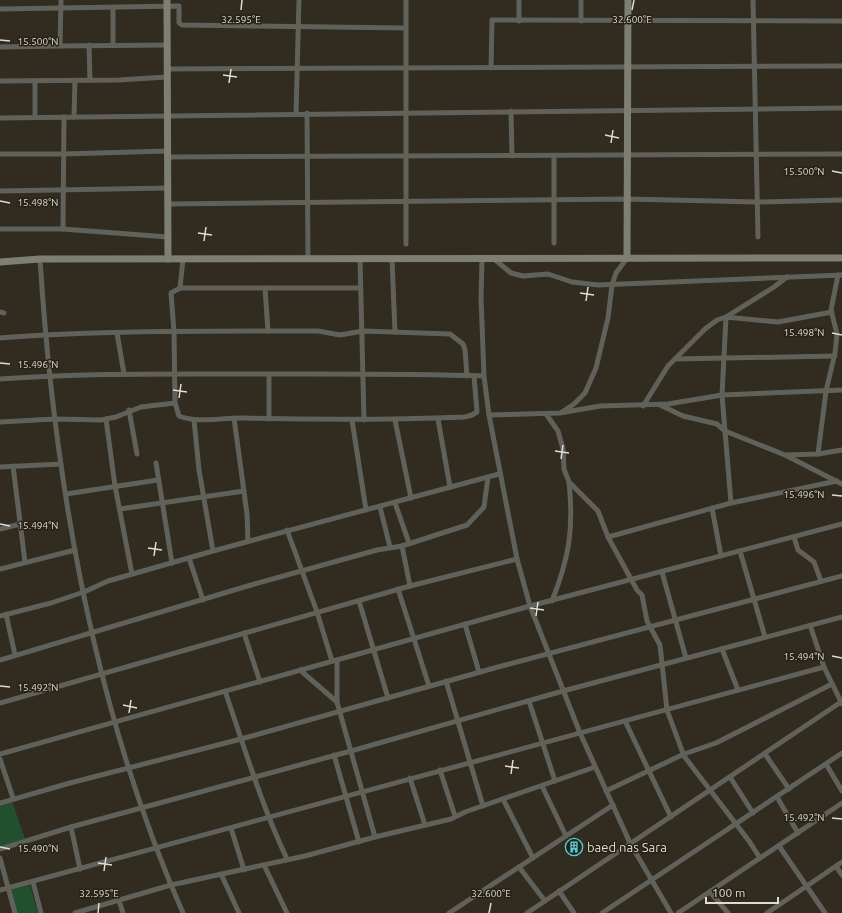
<svg xmlns="http://www.w3.org/2000/svg" width="842" height="913" font-family="Ubuntu,sans-serif">
<rect width="100%" height="100%" fill="#312b20"/>
<!-- green -->
<g fill="#224f2d">
<polygon points="12,801 25,839 0,847 0,805"/>
<polygon points="30,885 38,913 17,913 10,890"/>
</g>
<g fill="none" stroke-linecap="round" stroke-linejoin="round">
<!-- street -->
<g stroke="#61615b" stroke-width="5">
<polyline points="61,0 60,46 167,45"/>
<polyline points="406,0 406,244"/>
<polyline points="519,0 519,21"/>
<polyline points="581,0 581,21"/>
<polyline points="753,0 758,237"/>
<polyline points="113,8 113,44"/>
<polyline points="0,9 179,6 179,23 182,25 406,28"/>
<polyline points="89,45 90,80"/>
<polyline points="0,47 60,46"/>
<polyline points="491,68 492,20 842,21"/>
<polyline points="167,69 842,66"/>
<polyline points="0,81 119,80 167,77"/>
<polyline points="35,81 35,117"/>
<polyline points="511,111 512,156"/>
<polyline points="307,113 308,259"/>
<polyline points="296,114 299,0"/>
<polyline points="74,117 75,80"/>
<polyline points="0,118 842,108"/>
<polyline points="0,154 63,154 167,151"/>
<polyline points="167,157 842,154"/>
<polyline points="0,191 168,188"/>
<polyline points="168,204 627,199 757,202 842,200"/>
<polyline points="0,229 63,229 168,237"/>
<polyline points="63,229 64,117"/>
<polyline points="554,243 554,156"/>
<path d="M40 259C54 480 93 709 183 913"/>
<polyline points="360,259 364,420"/>
<polyline points="392,259 395,332"/>
<polyline points="482,259 481,298 484,376 489,415 517,559 530,606 580,733 630,843 671,913"/>
<polyline points="494,259 511,273 523,276 548,274 572,282 598,285 842,275"/>
<polyline points="180,288 183,259"/>
<polyline points="265,288 268,331"/>
<polyline points="0,312 4,313"/>
<polyline points="117,333 124,374"/>
<path d="M0 338C105 330 212 331 318 331L340 335 363 331 450 334 463 344 465 350 467 376"/>
<polyline points="676,359 835,356"/>
<polyline points="269,374 269,419"/>
<path d="M0 379C80 373 159 374 239 374 321 374 402 373 484 376"/>
<polyline points="175,403 174,332 171,293 180,288 360,288"/>
<polyline points="660,405 683,416 717,424 725,431 785,455 842,484"/>
<polyline points="643,406 668,366 705,329 717,320 726,317 774,287 787,277"/>
<polyline points="129,410 137,454"/>
<polyline points="562,412 574,404 585,393 596,368 608,318 612,285 616,273 627,258"/>
<polyline points="546,414 558,431 563,449 564,469 569,482 598,511 608,537 637,590 642,595 647,621 660,645 667,710 684,756 749,841 760,858"/>
<polyline points="489,415 560,413 600,406 668,404 722,395 842,390"/>
<polyline points="234,418 247,514 248,541"/>
<polyline points="106,419 115,486 132,574"/>
<polyline points="438,419 450,487"/>
<polyline points="194,420 199,470 213,551"/>
<polyline points="352,420 366,510"/>
<polyline points="395,420 411,498"/>
<path d="M0 422 55 419 101 420 116 417 141 407 175 403 179 416C199 424 224 417 245 418 319 420 391 420 465 417L472 415 477 412 474 376"/>
<polyline points="818,454 826,391 835,353 837,334 831,310 838,275"/>
<polyline points="786,455 818,454 842,450"/>
<polyline points="156,463 172,563"/>
<polyline points="13,466 25,562"/>
<polyline points="0,467 61,464"/>
<polyline points="66,494 158,480"/>
<polyline points="395,503 409,543"/>
<polyline points="731,503 722,395 726,317 778,322 832,312"/>
<polyline points="380,507 390,547"/>
<polyline points="712,508 721,556"/>
<polyline points="120,509 244,491"/>
<polyline points="0,529 20,524"/>
<polyline points="287,530 317,612 332,661"/>
<polyline points="608,537 731,503 837,481"/>
<polyline points="794,537 798,550 814,562 821,581"/>
<polyline points="402,546 410,586"/>
<polyline points="740,551 765,637"/>
<polyline points="189,558 203,600"/>
<polyline points="0,569 75,550"/>
<polyline points="662,572 686,658"/>
<polyline points="398,589 429,686"/>
<polyline points="359,601 388,698"/>
<path d="M552 601C569 558 574 529 569 482"/>
<polyline points="6,614 15,655"/>
<polyline points="0,616 51,603 84,592 108,581 213,551 499,474"/>
<polyline points="465,624 479,672"/>
<polyline points="810,625 824,667 842,704"/>
<polyline points="244,633 260,682"/>
<polyline points="722,649 738,690"/>
<polyline points="0,660 251,585 377,550 402,546 467,525 484,507 488,477"/>
<polyline points="337,660 337,702 375,837"/>
<polyline points="300,670 337,702"/>
<polyline points="446,681 483,806"/>
<path d="M225 691C245 749 261 804 287 859"/>
<polyline points="529,701 555,781"/>
<polyline points="0,703 410,586 517,559"/>
<polyline points="625,721 671,817"/>
<polyline points="0,754 530,606 842,524"/>
<polyline points="765,754 789,789"/>
<polyline points="334,755 359,842"/>
<polyline points="0,759 13,798"/>
<polyline points="826,764 842,791"/>
<polyline points="440,770 455,816"/>
<polyline points="730,777 753,813"/>
<polyline points="410,778 425,825"/>
<polyline points="542,786 566,836"/>
<polyline points="606,791 684,754 716,743 832,684"/>
<polyline points="777,797 798,833"/>
<polyline points="503,799 533,858"/>
<polyline points="0,803 70,783 241,739 498,667 842,576"/>
<polyline points="71,827 80,869"/>
<polyline points="231,828 244,870"/>
<polyline points="779,846 825,913"/>
<polyline points="0,849 71,827 351,751 563,691 842,617"/>
<polyline points="0,858 15,913"/>
<polyline points="264,865 287,913"/>
<polyline points="836,866 842,875"/>
<polyline points="519,867 545,901"/>
<polyline points="221,874 239,913"/>
<polyline points="33,882 41,913"/>
<polyline points="0,890 824,667"/>
<polyline points="559,891 574,913"/>
<polyline points="710,892 728,913"/>
<polyline points="119,901 123,913"/>
<polyline points="75,913 171,885 305,856 375,837 451,819 465,812 595,767"/>
<polyline points="449,913 613,805"/>
<polyline points="527,913 841,702"/>
<polyline points="602,913 842,753"/>
<polyline points="678,913 842,803"/>
<polyline points="767,913 842,862"/>
</g>
<!-- secondary -->
<g stroke="#7f7e75" stroke-width="7">
<polyline points="167,0 168,259"/>
<polyline points="627,258 628,0"/>
<polyline points="0,262 40,259 842,258"/>
</g>
</g>
<!-- ticks -->
<path fill="none" stroke="#dfdcd4" stroke-width="1.5" d="M241 10 242 0M632 10 634 0M0 40 10 41M223 75 237 77M229 83 231 69M605 135 619 138M611 143 613 130M832 171 842 173M0 201 10 203M198 233 212 235M204 241 206 227M580 293 594 295M586 301 588 287M832 333 842 335M0 363 10 364M173 390 187 392M179 398 181 384M555 451 569 453M561 459 563 445M832 495 842 496M0 524 10 526M148 548 162 550M154 556 156 542M530 608 544 610M536 616 538 602M832 656 842 658M0 686 10 687M123 705 137 708M129 713 131 700M505 766 519 768M511 774 513 760M832 818 842 819M0 847 10 849M98 863 112 865M104 871 106 857M98 913 99 903M489 913 491 903"/>
<!-- icons -->
<defs>
<symbol id="building-ring" viewBox="-11 -11 22 22"><circle r="9.5" fill="#272216" stroke="#52ccd6" stroke-width="1.5"/><path d="M-4-6H4V6H1V3H-1V6H-4ZM-2.5-4.3h1.7v1.8h-1.7ZM.8-4.3h1.7v1.8H.8ZM-2.5-1h1.7V.8h-1.7ZM.8-1h1.7V.8H.8Z" fill="#52ccd6"/></symbol>
</defs>
<g fill-rule="evenodd">
<use href="#building-ring" x="564" y="837" width="20" height="20"/>
</g>
<g text-anchor="middle" stroke-width="3" stroke-linejoin="round" paint-order="stroke">
<!-- poi labels -->
<g font-size="13" fill="#dfdcd4" stroke="#272216" text-anchor="start">
<text x="587" y="852">baed nas Sara</text>
</g>
</g>
<g font-size="10" text-anchor="middle" fill="#dfdcd4" stroke="#272216" stroke-width="3" stroke-linejoin="round" paint-order="stroke">
<text x="241" y="23">32.595°E</text>
<text x="632" y="23">32.600°E</text>
<text x="38" y="45">15.500°N</text>
<text x="804" y="175">15.500°N</text>
<text x="38" y="206">15.498°N</text>
<text x="804" y="336">15.498°N</text>
<text x="38" y="368">15.496°N</text>
<text x="804" y="498">15.496°N</text>
<text x="38" y="529">15.494°N</text>
<text x="804" y="660">15.494°N</text>
<text x="38" y="691">15.492°N</text>
<text x="804" y="821">15.492°N</text>
<text x="38" y="852">15.490°N</text>
<text x="99" y="897">32.595°E</text>
<text x="491" y="897">32.600°E</text>
</g>
<!-- scale -->
<path d="M706 897v6h72v-6" fill="none" stroke="#dfdcd4" stroke-width="2"/>
<text x="712" y="897" font-size="12" fill="#dfdcd4" stroke="#272216" stroke-width="3" paint-order="stroke">100 m</text>
</svg>
